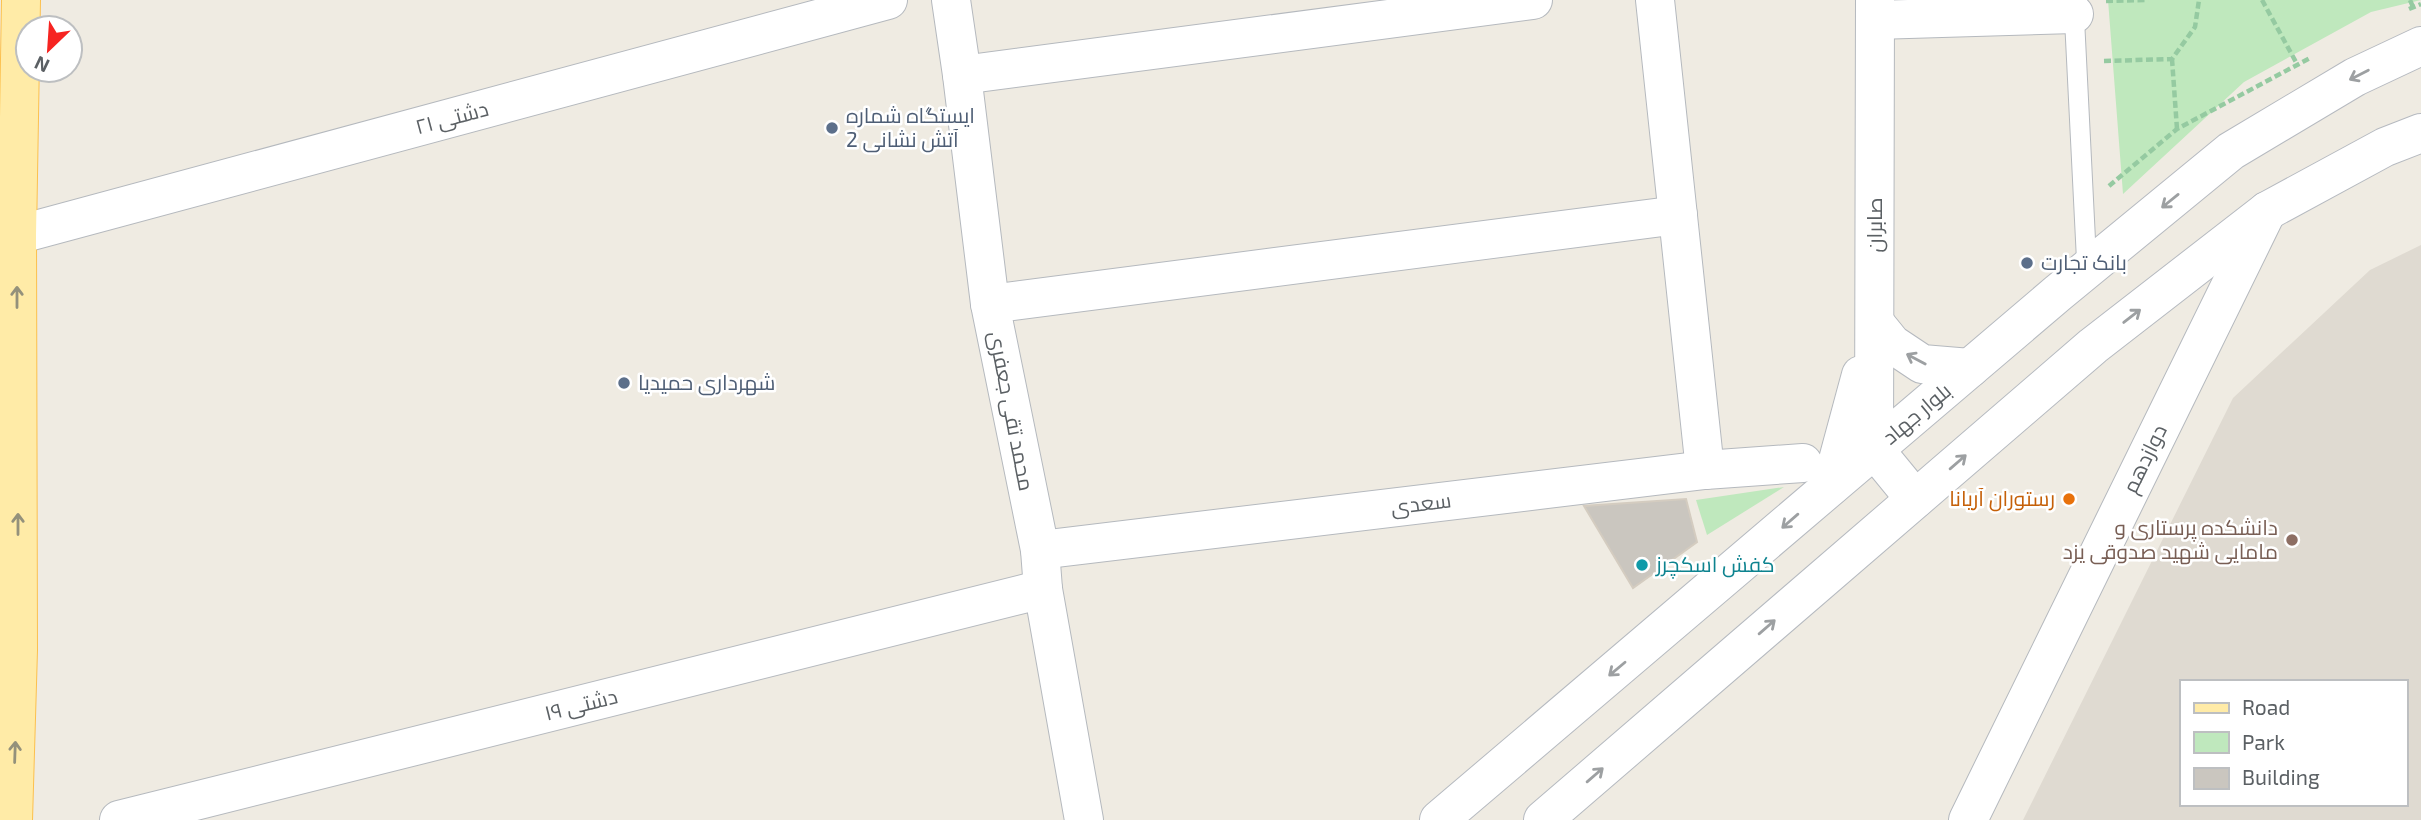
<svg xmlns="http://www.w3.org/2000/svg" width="2421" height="820" font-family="'Exo 2',Cairo,sans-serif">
<rect width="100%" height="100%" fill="#efebe2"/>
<!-- education -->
<path fill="#dfdad1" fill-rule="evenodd" d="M2421 245V820H2023L2233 398 2370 270ZM2181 682H2405V804H2181Z"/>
<!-- green -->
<g fill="#bfe8bd">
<polygon points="2108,0 2421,0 2371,12 2244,82 2123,194"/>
<polygon points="1784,487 1707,535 1696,500"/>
</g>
<!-- building -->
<polygon fill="#cac6bf" stroke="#d4ccc0" stroke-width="2" points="1686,499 1697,542 1633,588 1584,506"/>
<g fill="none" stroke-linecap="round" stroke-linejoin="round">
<defs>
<polyline id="lane" points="2074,9 2087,270"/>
<g id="street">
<polyline points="951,0 962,75 990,304 1040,550 1043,589 1084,820"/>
<polyline points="1655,0 1705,470"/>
<polyline points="1875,20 2074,14"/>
<polyline points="962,75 1533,0"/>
<polyline points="17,235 888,0"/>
<polyline points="990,304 1678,215"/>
<polyline points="1875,323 1892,344 1922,364 1970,368"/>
<polyline points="1874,449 1875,0"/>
<polyline points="1831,486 1861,375"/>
<polyline points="1040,550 1705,470 1803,463"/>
<polyline points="119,820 1043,589"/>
<polyline points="1968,820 2267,211"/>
</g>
<g id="secondary">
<polyline points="1874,449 1915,499"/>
<polyline points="1439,820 2058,293 2231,151 2355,77 2421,46"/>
<polyline points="1543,820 2093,346 2267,211 2385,147 2421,133"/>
</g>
<polyline id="primary" points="13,820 18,650 17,235 21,0"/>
</defs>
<!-- lane casing -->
<use href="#lane" stroke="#b5b9be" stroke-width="21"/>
<!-- street casing -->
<use href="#street" stroke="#b5b9be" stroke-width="40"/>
<!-- secondary casing -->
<use href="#secondary" stroke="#b6bac0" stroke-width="40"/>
<!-- primary casing -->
<use href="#primary" stroke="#fcc04e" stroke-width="40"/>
<!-- path -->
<g stroke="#95caa1" stroke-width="4.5" stroke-dasharray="7 3.5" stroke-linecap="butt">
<polyline points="2262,0 2297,64"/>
<polyline points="2410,0 2413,7"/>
<polyline points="2106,1 2148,0"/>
<polyline points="2409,9 2421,4"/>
<polyline points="2172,59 2177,129"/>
<polyline points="2104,61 2172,59 2195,27 2199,0"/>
<polyline points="2109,186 2177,129 2310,58"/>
</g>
<!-- lane -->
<use href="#lane" stroke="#fff" stroke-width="19"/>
<!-- street -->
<use href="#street" stroke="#fff" stroke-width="38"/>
<!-- secondary -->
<use href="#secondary" stroke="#fff" stroke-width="38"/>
<!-- primary -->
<use href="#primary" stroke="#ffeba7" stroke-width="38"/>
</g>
<!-- one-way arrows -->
<defs><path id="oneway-shaft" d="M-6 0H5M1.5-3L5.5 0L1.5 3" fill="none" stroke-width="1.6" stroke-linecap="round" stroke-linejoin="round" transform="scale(1.75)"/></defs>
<g stroke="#9da0a2">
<use href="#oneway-shaft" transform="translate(2359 75) rotate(153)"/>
<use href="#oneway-shaft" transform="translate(2170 201) rotate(141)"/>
<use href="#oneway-shaft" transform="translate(2132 316) rotate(-38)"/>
<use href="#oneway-shaft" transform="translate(1916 359) rotate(-152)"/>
<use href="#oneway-shaft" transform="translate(1958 462) rotate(-41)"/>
<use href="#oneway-shaft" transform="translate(1790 521) rotate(139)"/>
<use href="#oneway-shaft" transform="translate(1767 627) rotate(-41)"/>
<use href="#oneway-shaft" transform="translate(1617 669) rotate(140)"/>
<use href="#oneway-shaft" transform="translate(1595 775) rotate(-41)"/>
</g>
<g stroke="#94917b">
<use href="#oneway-shaft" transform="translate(17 297) rotate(-90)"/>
<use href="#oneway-shaft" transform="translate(18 524) rotate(-90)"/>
<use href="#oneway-shaft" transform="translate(15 752) rotate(-88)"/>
</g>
<!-- markers -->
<g fill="#5c6f8a" stroke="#fff" stroke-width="2.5">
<circle cx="832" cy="128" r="7"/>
<circle cx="2027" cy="263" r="7"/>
<circle cx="624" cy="383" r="7"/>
</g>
<circle fill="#e8710a" stroke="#fff" stroke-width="2.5" cx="2069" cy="499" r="7"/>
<circle fill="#8d6e63" stroke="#fff" stroke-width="2.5" cx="2292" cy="540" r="7"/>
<circle fill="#0f9aa8" stroke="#fff" stroke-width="2.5" cx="1642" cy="565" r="7"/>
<g text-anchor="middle" stroke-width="5" stroke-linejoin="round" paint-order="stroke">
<!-- service labels -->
<g font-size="21" fill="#4e5e75" stroke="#fff" text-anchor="start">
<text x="846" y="123">ایستگاه شماره<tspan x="846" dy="24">2 آتش نشانی</tspan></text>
<text x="2041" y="270">بانک تجارت</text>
<text x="638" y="390">شهرداری حمیدیا</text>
</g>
<!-- street labels -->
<g font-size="21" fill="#5b6064" stroke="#fff">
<text transform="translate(452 118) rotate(-15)" y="7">دشتی ۲۱</text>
<text transform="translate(1875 225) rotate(-90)" y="7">صابران</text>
<text transform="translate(1011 411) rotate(79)" y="7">محمد تقی جعفری</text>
<text transform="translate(1917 414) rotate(-40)" y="7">بلوار جهاد</text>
<text transform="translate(2145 459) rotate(-64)" y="7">دوازدهم</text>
<text transform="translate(1421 504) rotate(-7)" y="7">سعدی</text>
<text transform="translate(581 705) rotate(-14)" y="7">دشتی ۱۹</text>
</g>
<!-- food labels -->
<g font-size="21" fill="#c56008" stroke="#fff" text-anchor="end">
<text x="2055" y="506">رستوران آریانا</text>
</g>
<!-- education labels -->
<g font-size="21" fill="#785e54" stroke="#fff" text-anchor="end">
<text x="2278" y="535">دانشکده پرستاری و<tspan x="2278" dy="24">مامایی شهید صدوقی یزد</tspan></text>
</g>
<!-- culture labels -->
<g font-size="21" fill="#0d838f" stroke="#fff" text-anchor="start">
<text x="1656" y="572">کفش اسکچرز</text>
</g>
</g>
<!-- legend -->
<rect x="2180" y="680" width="228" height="126" fill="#ffffff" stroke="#bdbfc1" stroke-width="2"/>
<rect x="2194" y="703" width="35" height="10" fill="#ffeba7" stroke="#bdbfc1" stroke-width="2"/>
<text x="2242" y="715" font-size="21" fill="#5b6064">Road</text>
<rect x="2194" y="732" width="35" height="21" fill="#bfe8bd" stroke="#bdbfc1" stroke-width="2"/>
<text x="2242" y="750" font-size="21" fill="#5b6064">Park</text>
<rect x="2194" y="768" width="35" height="21" fill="#cac6bf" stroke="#bdbfc1" stroke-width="2"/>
<text x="2242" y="785" font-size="21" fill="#5b6064">Building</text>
<!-- north arrow -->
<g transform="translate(49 49) rotate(205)"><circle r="33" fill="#ffffff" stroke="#bdbfc1" stroke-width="2"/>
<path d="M0-5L12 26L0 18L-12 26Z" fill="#f62421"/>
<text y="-10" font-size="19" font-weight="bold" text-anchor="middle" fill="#5b6064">N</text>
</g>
</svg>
